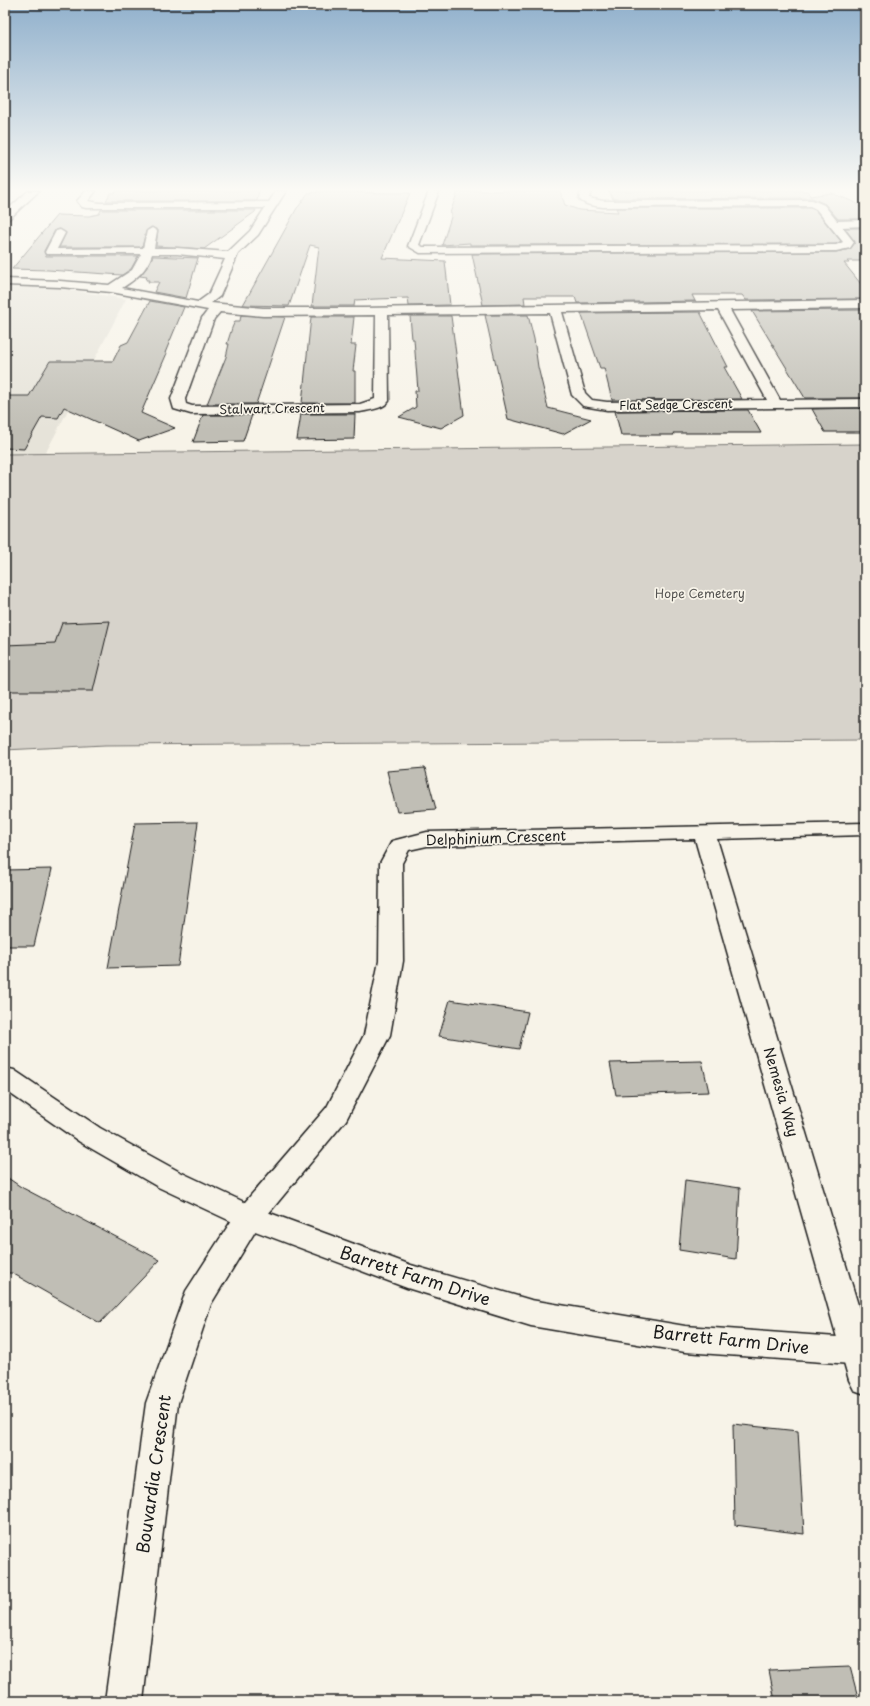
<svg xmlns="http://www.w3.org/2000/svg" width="870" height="1706" font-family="'Playpen Sans',sans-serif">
<rect width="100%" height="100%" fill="#f7f3e8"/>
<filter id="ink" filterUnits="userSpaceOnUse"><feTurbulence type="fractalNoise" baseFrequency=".025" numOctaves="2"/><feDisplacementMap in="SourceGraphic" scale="8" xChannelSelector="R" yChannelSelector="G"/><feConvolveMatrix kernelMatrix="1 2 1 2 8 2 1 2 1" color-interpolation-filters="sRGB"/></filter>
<g filter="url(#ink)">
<!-- built -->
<polygon fill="#e6e3d9" points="5,287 57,288 126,299 45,454 5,454"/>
<!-- green -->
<polygon fill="#d7d3cb" stroke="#7a7874" points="865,444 865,740 105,745 5,750 5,454"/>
<!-- building -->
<g fill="#c0beb5" stroke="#1c1c1c">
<polygon points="115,191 259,191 257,201 106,201 110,193 114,193"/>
<polygon points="458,191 560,191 565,205 579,210 618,212 616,208 810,208 815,210 841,241 836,244 470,245 470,243 442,245 451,217 451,213 450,213"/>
<polygon points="609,191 808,191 810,196 831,193 854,202 865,211 865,219 838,219 825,204 812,198 613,199"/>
<polygon points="320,192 410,193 382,258 445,261 450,305 409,306 408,298 376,299 355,300 354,306 312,306 319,247 310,245 289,306 243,305 297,208 299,206 308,193"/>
<polygon points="101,210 256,210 255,212 204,249 156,246 158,230 151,227 146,231 142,247 59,247 66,233 60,229 55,230 44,251 46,256 138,256 131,269 122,275 48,270 12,269 57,215 89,216 99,214"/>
<polygon points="845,228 865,228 865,261 847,261 849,263 844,263 865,289 865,299 746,300 742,295 692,295 695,301 577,303 575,297 524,297 525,304 483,305 472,254 836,252 850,249 855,243"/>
<polygon points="153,256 198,258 186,298 154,292 159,282 148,282 149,280 146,280 147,277 140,276 148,266"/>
<polygon points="150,301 184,307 165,353 167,353 141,413 175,428 139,441 64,407 58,418 42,417 24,449 5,448 5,396 29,396 50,361 113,361 121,345 128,342"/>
<polygon points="865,310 865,398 805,398 752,311"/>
<polygon points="700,312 728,367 724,367 742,399 612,400 604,368 600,368 581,313"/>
<polygon points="241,315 285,317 256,404 207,404 226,357 229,344 227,344 232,328 235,321 240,321"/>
<polygon points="485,315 528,315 534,339 538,367 548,408 591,419 563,434 508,419"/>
<polygon points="410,316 451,316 464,415 441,428 399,417 416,407 415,391 418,391 414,339 412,339"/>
<polygon points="311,317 354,317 351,345 356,345 353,371 355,371 355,403 302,403"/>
<polygon points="865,408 865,432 825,432 812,409"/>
<polygon points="748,410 761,433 673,433 674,435 621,435 615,411"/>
<polygon points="301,414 355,414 354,439 297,440"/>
<polygon points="203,415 252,415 243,441 193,442"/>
<polygon points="110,621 93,691 5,691 5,645 55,643 62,623"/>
<polygon points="425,768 436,809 397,812 387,771"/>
<polygon points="198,822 178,966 108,968 135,823"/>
<polygon points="52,869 34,946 5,946 5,870"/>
<polygon points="450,1000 528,1012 519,1049 439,1036"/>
<polygon points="702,1061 709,1092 616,1095 610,1063"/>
<polygon points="5,1176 21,1187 160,1260 100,1323 12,1273 5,1273"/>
<polygon points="685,1180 740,1188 736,1259 679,1250"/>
<polygon points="733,1424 798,1431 804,1534 735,1525"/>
<polygon points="850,1667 859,1701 775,1701 769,1670"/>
</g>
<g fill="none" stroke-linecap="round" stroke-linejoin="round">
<defs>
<g id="minor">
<path d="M86 191H96L88 201 100 203 269 202 276 191H286L258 235 238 254 220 296 211 303 263 308H362L865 300V308L730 310 780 400 865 399V407L607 410 583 406 572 395 550 313 388 315 389 401C383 409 369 410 360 412L191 414 174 409 171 399 202 318 208 310 111 292 60 287 5 285V279L60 281 109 285 132 270 141 254H46L45 252 56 231 60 230 65 233 57 249 143 248 147 231 152 228 157 231 154 248H177L228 252 250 231 265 208H86L82 207 77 201ZM152 254H177L225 259 209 294 198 302 122 288C136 279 147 270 152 254ZM718 310 767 400 607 402 592 400 585 393 562 312ZM220 312 263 316 376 315 375 399 360 404 192 406 186 404 185 399 214 319Z"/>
<path d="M429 191H439L419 245 423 247 836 245 843 242 816 209 810 206 603 207C594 206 585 205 579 199L581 191H591L589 198 603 201 812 200 824 205 837 221 865 220V226L842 227 854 242 850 248 836 251 420 253 408 246Z"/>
<polygon points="865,823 865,835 717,839 865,1328 865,1394 854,1390 849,1380 695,839 427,846 409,850 402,863 403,961 390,1035 346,1120 259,1225 211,1304 178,1403 143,1701 105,1701 146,1403 186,1291 239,1209 327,1107 364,1035 379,961 380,863 392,841 427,832"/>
</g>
<polygon id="tertiary" points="5,1068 14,1070 100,1128 178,1171 259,1209 411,1265 531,1300 685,1326 865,1339 865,1365 685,1352 531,1326 407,1288 239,1225 158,1187 80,1142 5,1090"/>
<polygon id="primary" points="28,191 39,191 9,219 5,220 5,212"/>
</defs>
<!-- minor casing -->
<use href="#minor" stroke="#1c1c1c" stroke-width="3"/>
<!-- tertiary casing -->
<use href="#tertiary" stroke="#1c1c1c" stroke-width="3"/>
<!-- primary casing -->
<use href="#primary" stroke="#1c1c1c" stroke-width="3"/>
<!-- minor -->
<use href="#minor" fill="#f7f3e8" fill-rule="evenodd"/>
<!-- tertiary -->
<use href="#tertiary" fill="#f7f3e8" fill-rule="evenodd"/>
<!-- primary -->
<use href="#primary" fill="#f7f3e8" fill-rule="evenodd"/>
</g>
</g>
<!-- sky -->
<linearGradient id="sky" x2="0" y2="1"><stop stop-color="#90b0cc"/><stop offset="0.44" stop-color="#fbfaf5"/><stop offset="1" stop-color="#fbfaf5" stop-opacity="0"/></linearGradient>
<rect width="870" height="430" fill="url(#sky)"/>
<g text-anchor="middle" stroke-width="3.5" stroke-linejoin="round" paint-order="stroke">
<!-- far-street labels -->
<g font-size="12" fill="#1c1c1c" stroke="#f7f3e8">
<text transform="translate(676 405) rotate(-1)" y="4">Flat Sedge Crescent</text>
<text transform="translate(272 409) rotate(-1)" y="4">Stalwart Crescent</text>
</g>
<!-- far-park labels -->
<g font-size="12" fill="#545351" stroke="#f7f3e8">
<text x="700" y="598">Hope Cemetery</text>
</g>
<!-- street labels -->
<g font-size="14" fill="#1c1c1c" stroke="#f7f3e8">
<text transform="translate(496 838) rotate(-2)" y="5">Delphinium Crescent</text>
<text transform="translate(781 1092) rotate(74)" y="5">Nemesia Way</text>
</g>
<!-- near-street labels -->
<g font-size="17" fill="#1c1c1c" stroke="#f7f3e8">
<text transform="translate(415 1276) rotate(18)" y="6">Barrett Farm Drive</text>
<text transform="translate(731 1340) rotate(6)" y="6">Barrett Farm Drive</text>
<text transform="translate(154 1474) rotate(-82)" y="6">Bouvardia Crescent</text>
</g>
</g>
<!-- margin -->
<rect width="870" height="1706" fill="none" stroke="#f7f3e8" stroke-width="20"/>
<rect x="10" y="10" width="850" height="1686" fill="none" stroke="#1c1c1c" stroke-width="1.5" filter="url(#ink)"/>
</svg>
